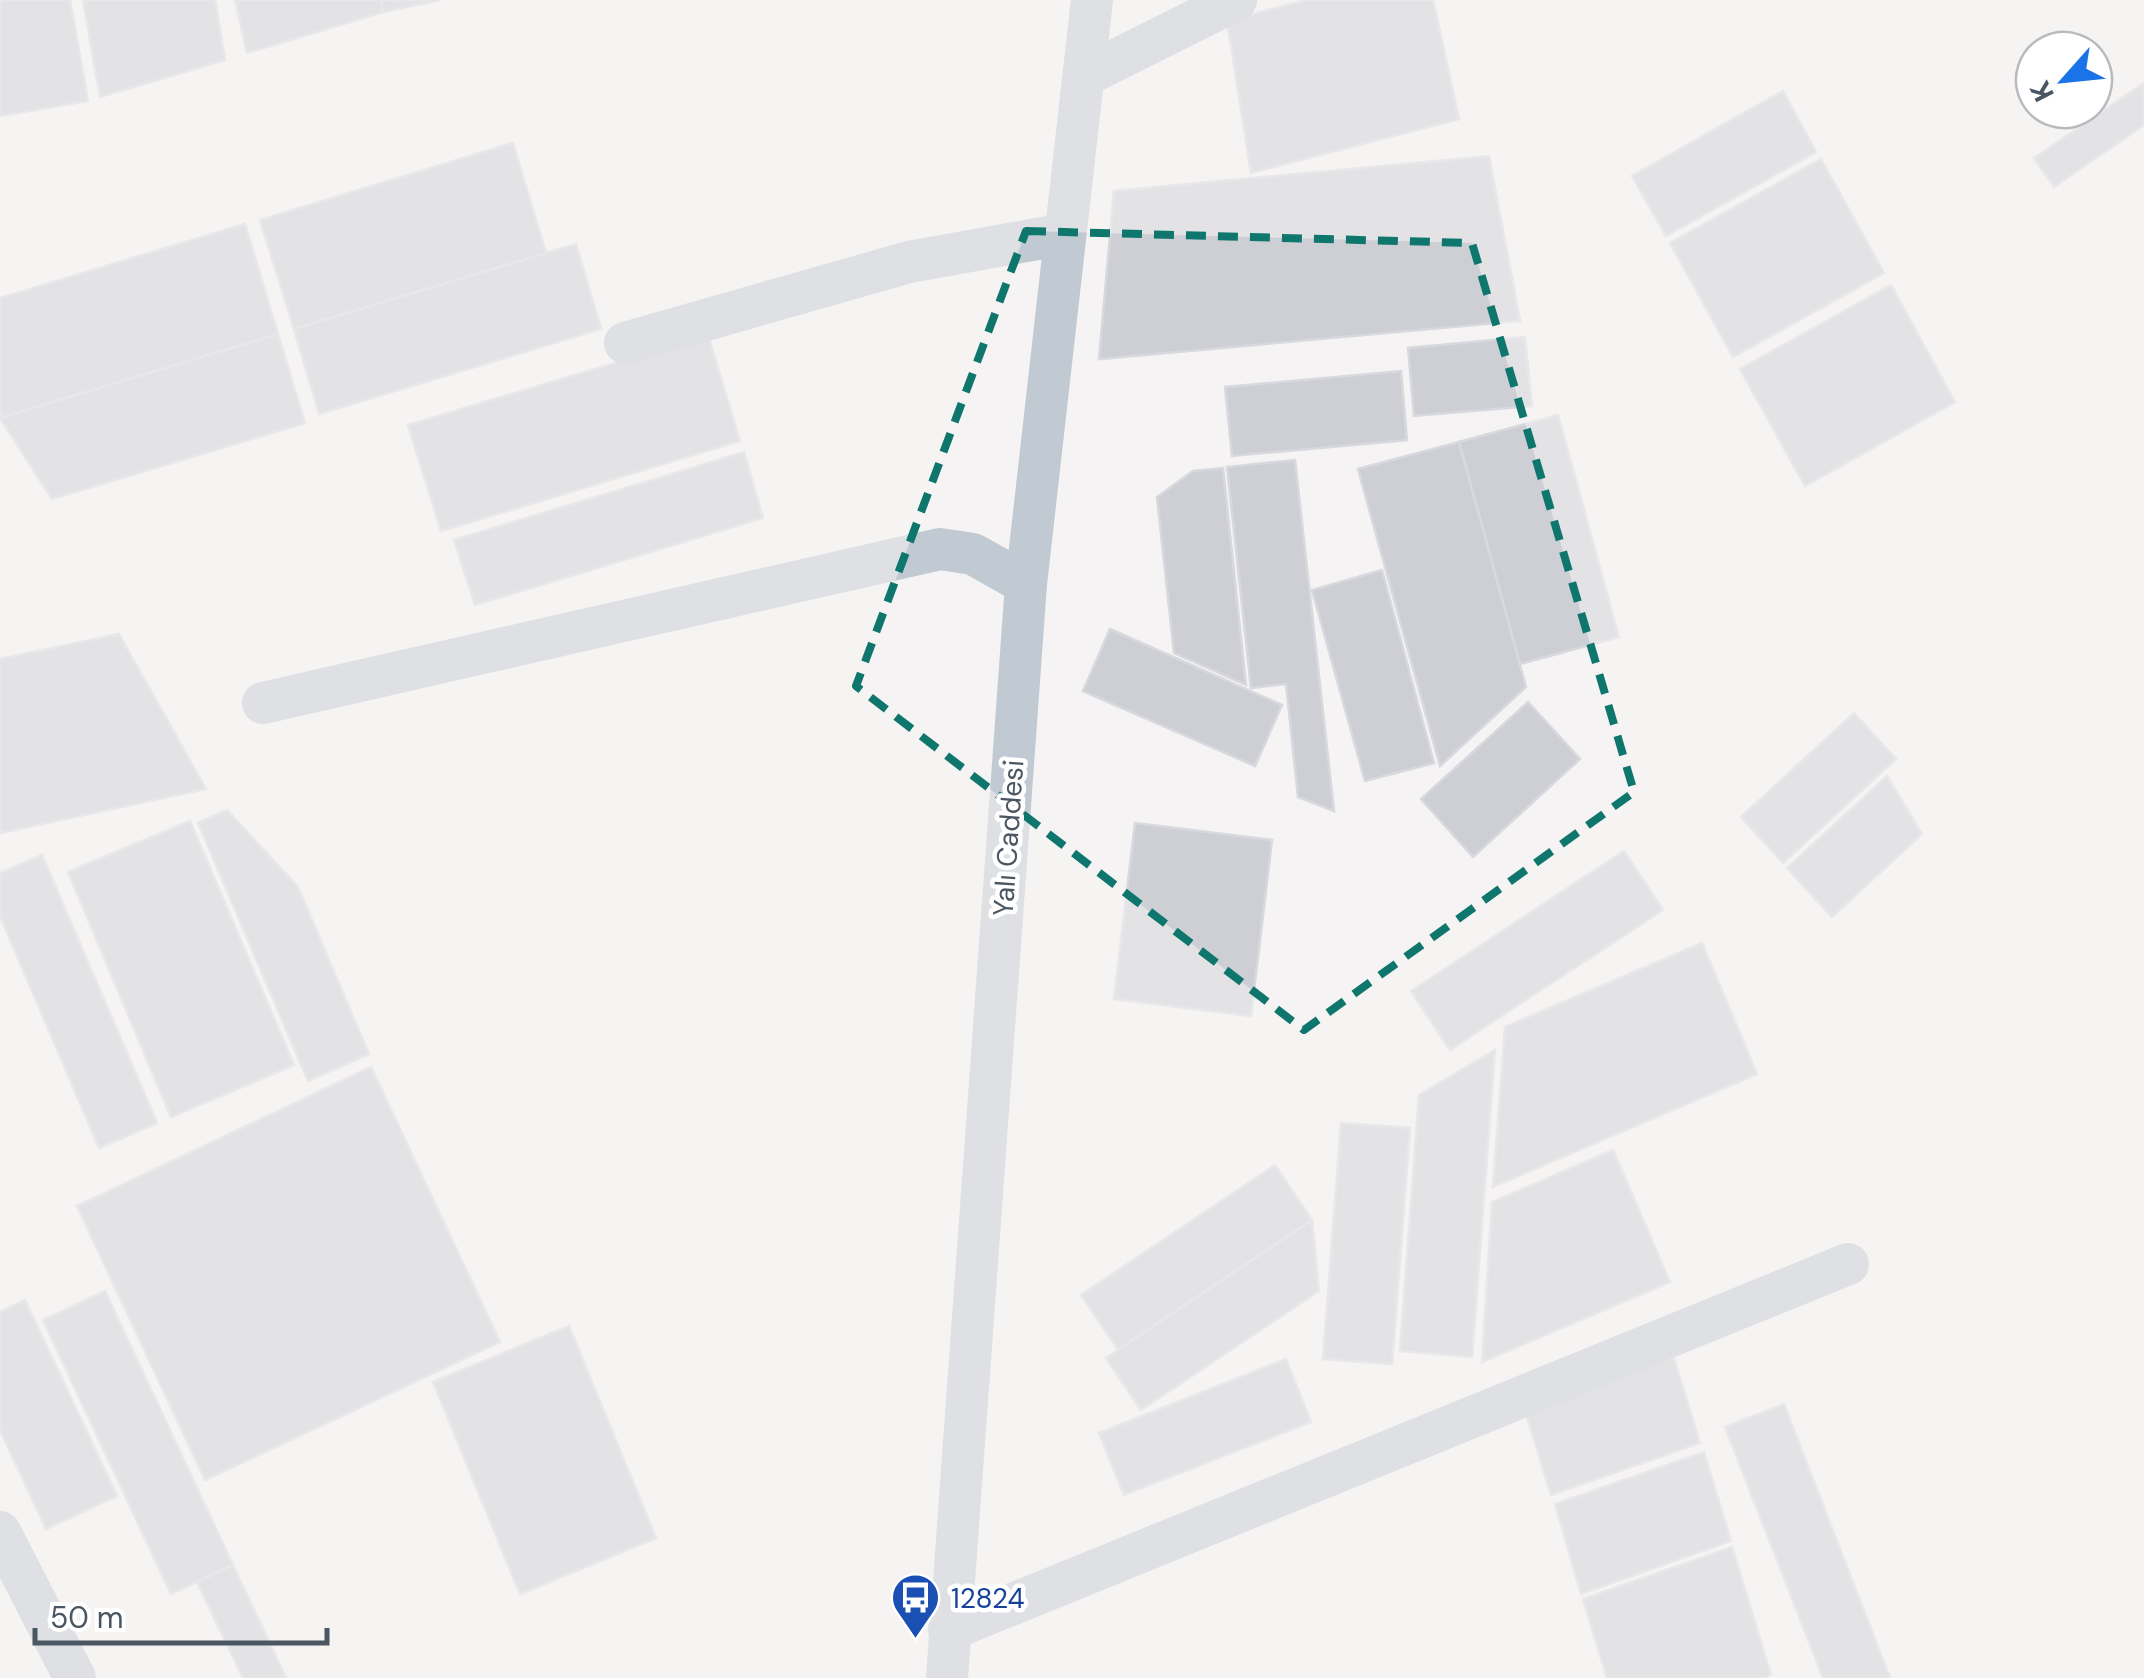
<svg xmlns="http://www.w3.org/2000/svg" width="2144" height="1678" font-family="'DM Sans',sans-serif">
<rect width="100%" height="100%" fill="#f5f3f3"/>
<!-- building -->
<g fill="#cdcfd5" stroke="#d7d9de" stroke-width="2.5">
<polygon points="0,0 70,0 88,101 0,116"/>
<polygon points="83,0 215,0 225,60 100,97"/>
<polygon points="235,0 381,0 383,12 247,53"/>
<polygon points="381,0 440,0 383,12"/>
<polygon points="1306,0 1433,0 1459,119 1251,173 1227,21"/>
<polygon points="2144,83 2144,125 2054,187 2034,158"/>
<polygon points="1783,91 1816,152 1666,236 1632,176"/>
<polygon points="513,143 546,253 294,329 260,220"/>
<polygon points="1489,156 1520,321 1099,359 1114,191"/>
<polygon points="1821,159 1884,273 1733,357 1670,243"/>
<polygon points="245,224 278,334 0,418 0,298"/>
<polygon points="576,244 601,329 319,414 294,329"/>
<polygon points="1891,285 1955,402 1805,486 1740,369"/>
<polygon points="278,334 305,423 52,499 0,418"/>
<polygon points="708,335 740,441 441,531 408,425"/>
<polygon points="1525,337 1532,406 1414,416 1408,348"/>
<polygon points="1401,371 1407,440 1232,456 1225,387"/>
<polygon points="1558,415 1619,637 1520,664 1459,442"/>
<polygon points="1459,442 1526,687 1440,766 1358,469"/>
<polygon points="744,452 763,518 475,605 454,540"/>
<polygon points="1295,460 1334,811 1298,797 1286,684 1251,688 1227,467"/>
<polygon points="1223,468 1246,685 1174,653 1157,497 1193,471"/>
<polygon points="1382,570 1434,763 1365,781 1312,590"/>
<polygon points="1110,629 1282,705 1255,766 1083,691"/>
<polygon points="119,634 206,789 0,833 0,659"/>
<polygon points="1528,702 1580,759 1473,857 1421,799"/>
<polygon points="1854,713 1896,759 1783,863 1741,817"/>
<polygon points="1887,776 1922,834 1832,917 1787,868"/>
<polygon points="227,810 298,887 369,1054 308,1081 198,823"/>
<polygon points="190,821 294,1065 171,1117 68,872"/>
<polygon points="1135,823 1272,840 1251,1016 1114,999"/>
<polygon points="1624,851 1663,910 1450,1050 1411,991"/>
<polygon points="42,855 157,1123 99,1148 0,916 0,873"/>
<polygon points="1702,943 1757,1074 1493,1187 1505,1027"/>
<polygon points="1495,1050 1472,1357 1400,1351 1419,1095"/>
<polygon points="371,1067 500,1342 205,1480 77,1206"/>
<polygon points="1341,1123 1410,1128 1392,1364 1323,1359"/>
<polygon points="1613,1150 1670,1282 1482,1362 1492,1202"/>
<polygon points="1275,1165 1312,1220 1118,1350 1081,1295"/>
<polygon points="1312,1220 1319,1291 1141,1410 1106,1358"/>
<polygon points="105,1291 233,1565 171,1594 43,1320"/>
<polygon points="25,1300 117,1496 46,1529 0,1430 0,1312"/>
<polygon points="569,1326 656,1538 520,1594 433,1382"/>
<polygon points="1674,1358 1700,1443 1551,1495 1523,1404"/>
<polygon points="1286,1359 1311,1422 1124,1495 1099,1433"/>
<polygon points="1784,1404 1890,1678 1823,1678 1725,1427"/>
<polygon points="1704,1452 1731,1541 1581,1594 1555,1504"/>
<polygon points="1732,1547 1771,1675 1763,1678 1607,1678 1583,1599"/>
<polygon points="233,1565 286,1678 243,1678 197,1582"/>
</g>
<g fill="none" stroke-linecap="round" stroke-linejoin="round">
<!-- minor -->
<g stroke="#c1cad2" stroke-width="42">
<polyline points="1084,76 1236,0"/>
<polyline points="625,343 909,262 1065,234"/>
<polyline points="263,703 940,549 973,554 1026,584"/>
<polyline points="0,1532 75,1678"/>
<polyline points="949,1630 1848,1264"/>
<polyline points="947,1678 1026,584 1092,0"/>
</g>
</g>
<!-- marked area -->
<path d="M0 0H2144V1678H0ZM1026 231 1472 243 1634 792 1304 1030 856 686Z" fill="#f5f3f3" fill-opacity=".55" fill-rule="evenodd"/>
<path fill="none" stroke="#0f766e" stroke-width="8" stroke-dasharray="20 12" stroke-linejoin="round" d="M1026 231 1472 243 1634 792 1304 1030 856 686Z"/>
<!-- icons -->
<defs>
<symbol id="bus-pin" viewBox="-11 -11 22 30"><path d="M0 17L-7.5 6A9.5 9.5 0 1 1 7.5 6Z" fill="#1a4fb4" stroke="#fff"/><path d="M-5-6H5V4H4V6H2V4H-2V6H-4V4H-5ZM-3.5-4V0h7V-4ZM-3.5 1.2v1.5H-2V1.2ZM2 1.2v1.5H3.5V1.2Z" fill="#fff"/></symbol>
</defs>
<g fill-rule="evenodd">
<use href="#bus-pin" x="888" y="1570" width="55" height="75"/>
</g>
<g text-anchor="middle" stroke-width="9" stroke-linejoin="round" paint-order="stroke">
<!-- street labels -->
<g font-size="28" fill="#4a5661" stroke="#fff">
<text transform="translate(1008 838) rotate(-86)" y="10">Yalı Caddesi</text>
</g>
<!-- transit labels -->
<g font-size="28" fill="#164399" stroke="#fff" text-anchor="start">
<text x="951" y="1608">12824</text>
</g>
</g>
<!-- north arrow -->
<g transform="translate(2064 80) rotate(243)"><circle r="48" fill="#ffffff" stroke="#b7bbc0" stroke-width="2.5"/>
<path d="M0-8L18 38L0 25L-18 38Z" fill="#1a73e8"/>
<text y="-15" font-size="28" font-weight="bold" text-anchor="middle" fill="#4a5661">K</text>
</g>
<!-- scale -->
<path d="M35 1628v15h292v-15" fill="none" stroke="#4a5661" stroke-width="5"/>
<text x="50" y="1628" font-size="30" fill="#4a5661" stroke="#ffffff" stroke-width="8" paint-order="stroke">50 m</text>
</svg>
